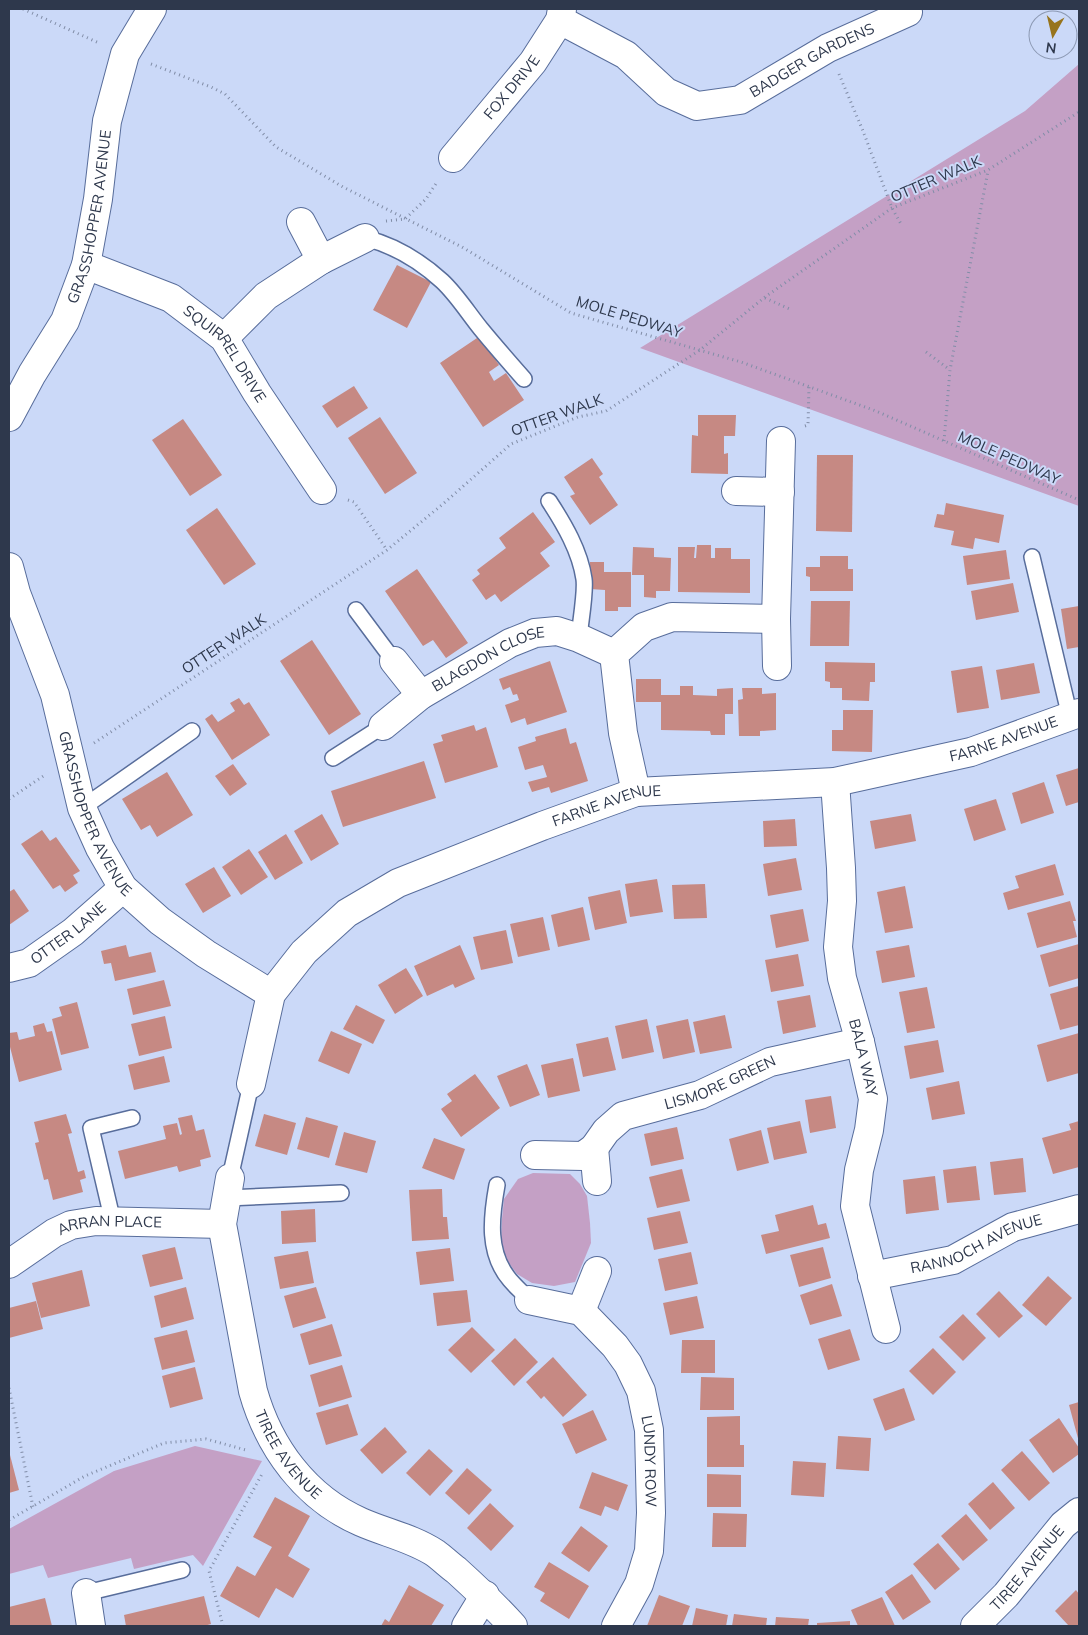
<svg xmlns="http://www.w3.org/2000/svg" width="1088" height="1635" font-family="Mulish,sans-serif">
<rect width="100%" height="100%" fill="#cbd9f8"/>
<!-- green -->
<g fill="#c4a0c5">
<polygon points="1079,64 1079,506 640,348 1025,111"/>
<polygon points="533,1173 570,1174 580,1184 587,1196 590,1223 591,1243 575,1282 554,1286 532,1283 517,1274 506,1259 501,1242 502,1219 504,1199 518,1179"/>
<polygon points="195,1446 262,1461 203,1566 193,1555 134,1569 131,1558 48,1578 43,1565 9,1574 9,1529 114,1471"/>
</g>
<!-- building -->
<g fill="#c68983">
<polygon points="397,265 431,282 407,328 373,310"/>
<polygon points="480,336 499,365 489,372 494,381 506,373 524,400 483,427 440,363"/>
<polygon points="354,386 368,408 337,428 322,406"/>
<polygon points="698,415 736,415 735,436 724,436 724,454 728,453 728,474 691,473 692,435 698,436"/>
<polygon points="380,417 417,473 385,494 348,438"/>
<polygon points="183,419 222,475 190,496 152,440"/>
<polygon points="817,455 853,455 852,532 816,531"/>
<polygon points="592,458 603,474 599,477 618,505 590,525 570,496 575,494 564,477"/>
<polygon points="946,503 1004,515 999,543 975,538 973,549 951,545 954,531 934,527 937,514 944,515"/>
<polygon points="217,508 256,564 224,585 186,530"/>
<polygon points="533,512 555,542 540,553 550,566 501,602 495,594 486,600 472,580 480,574 477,570 506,548 499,538"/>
<polygon points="697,545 711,545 711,558 715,558 715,548 731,548 731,559 750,559 750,593 678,592 678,547 695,547 694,558 696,558"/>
<polygon points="633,547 654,548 654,557 671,558 670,591 656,591 656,598 644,597 644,575 632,575"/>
<polygon points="1006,550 1010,579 967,585 963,556"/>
<polygon points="820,556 848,556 848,569 853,569 853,591 810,591 810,577 806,576 806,567 820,567"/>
<polygon points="590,562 604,562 604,572 631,572 631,607 618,607 618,611 605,611 605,590 590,589"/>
<polygon points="417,569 468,643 446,658 433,640 423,646 385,591"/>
<polygon points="1013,583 1019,612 976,620 971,591"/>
<polygon points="811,601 850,601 849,646 810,646"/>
<polygon points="1079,606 1079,647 1067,649 1061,609"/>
<polygon points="312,640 361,714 329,735 280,661"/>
<polygon points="550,661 567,712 527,725 525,718 511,723 505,705 519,700 517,694 513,695 510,687 503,690 499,679"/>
<polygon points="825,662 875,663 875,682 870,682 869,701 842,700 842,688 830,688 830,682 825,681"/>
<polygon points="1034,663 1040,693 1001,700 996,670"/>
<polygon points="982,666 989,708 957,713 951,671"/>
<polygon points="636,679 661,679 661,695 680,695 680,686 693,686 693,695 717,696 717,689 733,688 733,714 725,714 725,735 711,735 710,731 661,730 661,702 636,702"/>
<polygon points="742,688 762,688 762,694 776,693 776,730 760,731 760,736 739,736 738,700 743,699"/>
<polygon points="239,698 244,705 249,702 270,735 232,760 205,719 212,714 218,722 235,711 230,703"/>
<polygon points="843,710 873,710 872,752 832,751 832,730 843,730"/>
<polygon points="474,725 476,731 486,727 498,767 445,783 433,744 443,741 441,735"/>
<polygon points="566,728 570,744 576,742 588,781 551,793 549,787 532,792 528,782 547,777 543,765 525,770 518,747 536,741 535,737"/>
<polygon points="424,761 436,798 343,827 331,791"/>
<polygon points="233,764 247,784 230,796 215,776"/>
<polygon points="1079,768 1079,802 1066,806 1056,775"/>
<polygon points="167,772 193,815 157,837 150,825 141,830 122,799"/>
<polygon points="1044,782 1054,813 1021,824 1012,793"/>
<polygon points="996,799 1006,830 974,841 964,809"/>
<polygon points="322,814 339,844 311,861 294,831"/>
<polygon points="911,814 916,841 875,849 870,821"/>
<polygon points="795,819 797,846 764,847 763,821"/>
<polygon points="42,830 50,841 56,837 80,871 73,875 78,883 65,892 60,885 53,889 21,844"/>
<polygon points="286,834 303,863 275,880 258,852"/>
<polygon points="249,849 268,877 241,895 222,867"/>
<polygon points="796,858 802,890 768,896 763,864"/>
<polygon points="1055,864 1064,895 1008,910 1003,893 1019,888 1015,876"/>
<polygon points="214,867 231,896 203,913 185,884"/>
<polygon points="657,879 663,912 630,917 625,884"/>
<polygon points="705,884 707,918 674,919 672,885"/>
<polygon points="905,886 913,928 885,933 877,892"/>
<polygon points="14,889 29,911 9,925 9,892"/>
<polygon points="620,890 627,923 595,930 588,897"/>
<polygon points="1070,901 1076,921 1073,921 1077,937 1037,948 1027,913"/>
<polygon points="583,907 590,940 558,947 551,915"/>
<polygon points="803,909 809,941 776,948 770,915"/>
<polygon points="543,917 550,950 518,957 510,924"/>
<polygon points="506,930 513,963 481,970 473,937"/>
<polygon points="1079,944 1079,978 1049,987 1040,955"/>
<polygon points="126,945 129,957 151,952 156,972 115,981 111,963 104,964 101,951"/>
<polygon points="460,945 475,979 455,988 453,984 427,996 414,966"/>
<polygon points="909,945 915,977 882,983 876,951"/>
<polygon points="798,954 804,986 771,992 765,960"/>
<polygon points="406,968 423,996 395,1014 378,985"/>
<polygon points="164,980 171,1006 133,1015 127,989"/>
<polygon points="1079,986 1079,1025 1060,1030 1050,994"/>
<polygon points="927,987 935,1028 907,1033 899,992"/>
<polygon points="810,995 816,1027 783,1034 777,1001"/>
<polygon points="77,1002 89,1048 61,1055 52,1019 62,1016 59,1007"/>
<polygon points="356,1005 385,1020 373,1044 343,1029"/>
<polygon points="725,1015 732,1048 700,1054 693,1022"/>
<polygon points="165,1016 172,1048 139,1056 131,1024"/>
<polygon points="647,1019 654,1052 622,1059 615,1026"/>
<polygon points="688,1019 695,1052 663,1059 656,1026"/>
<polygon points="44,1023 47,1032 52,1031 62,1070 19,1082 9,1043 9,1033 17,1032 19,1040 35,1036 33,1026"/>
<polygon points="331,1031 362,1044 349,1074 318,1061"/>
<polygon points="1079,1033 1079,1073 1047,1082 1037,1045"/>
<polygon points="608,1037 616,1070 583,1077 576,1044"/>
<polygon points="938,1040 944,1072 910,1079 904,1046"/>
<polygon points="164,1056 170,1082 134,1090 128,1065"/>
<polygon points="573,1058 580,1091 548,1098 541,1065"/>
<polygon points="527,1064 540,1095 510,1107 497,1076"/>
<polygon points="475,1074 500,1108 461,1137 441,1109 452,1101 447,1094"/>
<polygon points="959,1081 965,1114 932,1120 926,1088"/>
<polygon points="831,1096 836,1128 810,1133 805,1100"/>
<polygon points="66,1114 72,1133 68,1134 78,1172 84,1170 86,1178 80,1180 83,1192 53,1200 48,1179 44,1180 35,1143 39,1142 34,1122"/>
<polygon points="264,1114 296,1123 287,1155 255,1146"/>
<polygon points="192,1115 196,1131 204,1129 211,1157 200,1160 201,1166 179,1172 177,1166 125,1179 118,1151 166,1139 163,1126 177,1123 180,1135 182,1134 178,1118"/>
<polygon points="306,1117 338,1126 329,1158 297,1149"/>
<polygon points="800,1121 807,1153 774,1160 767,1128"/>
<polygon points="1079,1121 1079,1167 1053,1174 1042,1138 1071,1130 1069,1124"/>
<polygon points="677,1127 684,1159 651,1166 644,1134"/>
<polygon points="761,1130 769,1163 737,1171 729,1139"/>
<polygon points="344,1132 376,1141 367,1173 335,1165"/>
<polygon points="434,1138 465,1149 454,1180 422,1168"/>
<polygon points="1023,1158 1026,1192 994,1195 990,1162"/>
<polygon points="976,1166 980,1200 947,1203 943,1170"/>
<polygon points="682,1169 690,1201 657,1208 649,1177"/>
<polygon points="935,1176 939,1210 906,1214 903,1180"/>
<polygon points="442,1189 443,1217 447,1217 449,1239 412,1241 409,1190"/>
<polygon points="813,1205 818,1225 826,1223 830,1238 766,1254 761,1235 779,1231 775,1215"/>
<polygon points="315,1209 316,1242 282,1244 281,1211"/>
<polygon points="680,1211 688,1243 654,1250 647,1218"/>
<polygon points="175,1247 183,1279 150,1287 142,1255"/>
<polygon points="823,1247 831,1278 799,1287 790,1255"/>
<polygon points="450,1248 454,1281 420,1285 416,1252"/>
<polygon points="308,1251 314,1283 280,1289 274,1257"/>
<polygon points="691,1252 698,1284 665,1291 658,1259"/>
<polygon points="82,1270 90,1306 41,1318 32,1283"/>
<polygon points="1048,1276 1072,1298 1046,1326 1022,1305"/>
<polygon points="832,1284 842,1316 810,1325 800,1295"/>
<polygon points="186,1287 194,1319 161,1328 154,1296"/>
<polygon points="316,1287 326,1318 293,1328 284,1296"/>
<polygon points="467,1290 471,1322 437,1326 433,1293"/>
<polygon points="999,1291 1023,1316 999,1338 976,1314"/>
<polygon points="697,1296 704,1328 670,1335 663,1303"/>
<polygon points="36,1301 43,1329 9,1338 9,1308"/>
<polygon points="963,1314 986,1338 963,1361 939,1337"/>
<polygon points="332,1324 342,1356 309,1365 300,1334"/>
<polygon points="472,1327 495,1350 471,1373 448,1350"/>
<polygon points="850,1329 860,1360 828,1370 818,1339"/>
<polygon points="187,1330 195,1362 162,1370 154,1338"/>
<polygon points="515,1338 538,1362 514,1386 491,1361"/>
<polygon points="682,1340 715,1340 715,1373 681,1373"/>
<polygon points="933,1348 956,1372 933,1395 909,1371"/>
<polygon points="553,1357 587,1395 563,1417 544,1396 541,1399 526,1382"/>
<polygon points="342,1365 352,1397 319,1407 310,1375"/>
<polygon points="195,1367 203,1399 170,1408 162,1376"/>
<polygon points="701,1377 734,1378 734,1410 700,1410"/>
<polygon points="904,1388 915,1420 885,1431 873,1399"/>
<polygon points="1079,1402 1079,1442 1069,1405"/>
<polygon points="348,1404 358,1435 326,1445 316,1413"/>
<polygon points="593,1410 607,1440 576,1454 562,1424"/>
<polygon points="740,1416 740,1445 744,1445 744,1467 707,1467 707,1417"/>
<polygon points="1059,1418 1079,1448 1079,1454 1053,1473 1029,1440"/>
<polygon points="385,1427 407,1452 382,1474 360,1450"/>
<polygon points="838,1436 871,1438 869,1471 836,1469"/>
<polygon points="429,1449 453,1471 430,1496 406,1473"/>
<polygon points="1022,1451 1050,1483 1029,1501 1001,1470"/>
<polygon points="9,1455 10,1455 19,1490 9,1493"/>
<polygon points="793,1461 826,1463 824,1497 791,1495"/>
<polygon points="467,1468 492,1490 469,1515 445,1493"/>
<polygon points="592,1472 628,1485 618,1511 605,1506 601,1516 579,1508"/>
<polygon points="707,1474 741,1475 741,1507 707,1507"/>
<polygon points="993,1482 1015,1508 990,1530 968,1504"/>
<polygon points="275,1497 310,1516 288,1556 310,1569 293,1598 276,1588 259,1618 220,1596 237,1566 255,1576 272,1547 253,1537"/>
<polygon points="490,1503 514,1526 491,1551 467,1528"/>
<polygon points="713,1513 747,1514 746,1547 712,1547"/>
<polygon points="966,1514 988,1540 963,1561 941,1536"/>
<polygon points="581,1526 608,1546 589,1572 561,1553"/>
<polygon points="938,1543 960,1569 935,1590 913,1564"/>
<polygon points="549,1562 589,1586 569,1619 540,1601 545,1593 534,1587"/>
<polygon points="912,1574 931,1602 903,1620 885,1592"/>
<polygon points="409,1585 444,1605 431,1626 381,1626 385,1619 389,1622"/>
<polygon points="1076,1590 1079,1594 1079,1626 1069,1626 1055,1611"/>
<polygon points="659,1595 690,1606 682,1626 647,1626"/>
<polygon points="204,1596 211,1624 204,1626 126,1626 124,1615"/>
<polygon points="882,1597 895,1626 858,1626 851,1610"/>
<polygon points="45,1598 52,1626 9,1626 9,1607"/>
<polygon points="696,1608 728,1615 726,1626 692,1626"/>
<polygon points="734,1614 767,1618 766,1626 732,1626"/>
<polygon points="776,1617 809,1619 808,1626 775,1626"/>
<polygon points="850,1621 850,1626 817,1626 817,1623"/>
</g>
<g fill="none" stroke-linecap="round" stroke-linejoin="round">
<defs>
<g id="service">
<path d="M365 238C393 245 420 261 442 281 457 295 468 313 481 329 495 346 509 362 524 379"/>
<path d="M549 501C564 524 580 551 584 579 586 592 580 624 579 638"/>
<polyline points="1032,557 1070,717"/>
<polyline points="356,610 394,661"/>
<polyline points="333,758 383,726"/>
<polyline points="82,808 192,731"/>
<polyline points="230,1178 251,1084"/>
<path d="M497 1185C491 1218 487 1253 510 1280 516 1287 523 1293 529 1300"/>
<polyline points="227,1198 341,1193"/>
<polyline points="113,1222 91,1128 132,1118"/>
<polyline points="86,1593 182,1570"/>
</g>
<g id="minor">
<path id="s1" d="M560 20 626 55 666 92 697 106 740 100 828 48 908 12"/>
<path id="s2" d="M453 158 533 62 560 20 562 9"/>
<polyline points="301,222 321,260"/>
<path id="s3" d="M86 265 171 298 224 338 257 393 322 490"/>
<polyline points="224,338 266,296 321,260 365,238"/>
<path id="s4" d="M9 417 32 374 65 321 86 265 98 199 107 121 125 54 152 9"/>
<polyline points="736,491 780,492"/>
<path id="s5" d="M9 567 16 593 55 695 82 808 100 848 123 888 160 921 206 954 271 994"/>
<polyline points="776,619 777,666"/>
<polyline points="394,661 421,695"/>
<path id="s6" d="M383 726 421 695 510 643 535 633 557 631 579 638 614 654"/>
<path id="s7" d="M835 782 841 868 842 901 838 947 842 978 860 1042 873 1099 869 1130 859 1170 855 1206 886 1329"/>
<polyline points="636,792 623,733 614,654 644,627 672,617 776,619 781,441"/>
<path id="s8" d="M9 968 29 963 73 932 123 888"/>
<path id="s9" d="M251 1084 271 994 304 952 347 913 398 883 542 826 636 792 835 782 971 752 1079 713"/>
<polyline points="594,1148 597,1181"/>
<path id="s10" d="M535 1155 583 1156 594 1148 606 1131 623 1116 700 1095 770 1062 860 1042"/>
<path id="s11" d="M230 1178 222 1224 253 1391C269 1448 306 1498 361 1522 386 1533 412 1538 435 1553 442 1558 449 1565 456 1570 477 1589 494 1605 513 1626"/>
<path id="s12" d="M9 1264 54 1233 71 1225 96 1221 222 1224"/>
<path id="s13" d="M872 1276 953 1260 1013 1227 1079 1209"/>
<path id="s14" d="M529 1300 581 1311 615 1346 628 1364 641 1391 649 1430 651 1513 649 1551 639 1584 616 1626"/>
<polyline points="581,1311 597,1271"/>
<polyline points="86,1593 91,1626"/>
<polyline points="466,1626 485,1595"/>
<path id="s15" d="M975 1626 1006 1595 1063 1525 1079 1512"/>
</g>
</defs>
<!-- service casing -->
<use href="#service" stroke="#586d9b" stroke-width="18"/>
<!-- minor casing -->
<use href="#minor" stroke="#586d9b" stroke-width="30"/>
<!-- path -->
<g stroke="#818da7" stroke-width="3" stroke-dasharray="1 4" stroke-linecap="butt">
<polyline points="23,9 99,43"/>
<polyline points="151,64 211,87 225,94 276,147 343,187 462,247 571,313 741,362 876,411 1079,500"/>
<polyline points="839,74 863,131 892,208 901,224"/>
<polyline points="386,221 405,219 426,199 437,182"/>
<polyline points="765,298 792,310"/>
<polyline points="926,352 950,370"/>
<polyline points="805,426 808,425 809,386"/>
<polyline points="944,441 950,370 988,171"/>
<polyline points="348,500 354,502 387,550"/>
<polyline points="94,743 387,550 443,504 511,444 578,417 606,411 700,350 765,297 892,208 988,170 1079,112"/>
<polyline points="9,799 45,775"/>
<polyline points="9,1388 33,1507"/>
<polyline points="9,1520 85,1476 164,1443 206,1439 246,1450"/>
<polyline points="223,1626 209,1571 262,1474"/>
</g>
<!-- service -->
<use href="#service" stroke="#fff" stroke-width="15"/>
<!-- minor -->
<use href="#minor" stroke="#fff" stroke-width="28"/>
</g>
<g text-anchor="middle" stroke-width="4" stroke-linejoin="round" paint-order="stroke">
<!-- street labels -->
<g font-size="15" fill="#2e384c" stroke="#cbd9f8">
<text dy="5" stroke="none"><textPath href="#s1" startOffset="289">BADGER GARDENS</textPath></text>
<text dy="5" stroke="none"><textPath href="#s2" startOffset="92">FOX DRIVE</textPath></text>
<text transform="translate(936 179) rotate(-23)" y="5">OTTER WALK</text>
<text dy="5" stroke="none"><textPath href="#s4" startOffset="219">GRASSHOPPER AVENUE</textPath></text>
<text transform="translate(629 317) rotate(17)" y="5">MOLE PEDWAY</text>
<text dy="5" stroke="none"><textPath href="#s3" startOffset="170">SQUIRREL DRIVE</textPath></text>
<text transform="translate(557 415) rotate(-20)" y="5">OTTER WALK</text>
<text transform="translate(1009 458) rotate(24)" y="5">MOLE PEDWAY</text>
<text transform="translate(224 644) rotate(-33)" y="5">OTTER WALK</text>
<text dy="5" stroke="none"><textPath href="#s6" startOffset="126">BLAGDON CLOSE</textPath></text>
<text dy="5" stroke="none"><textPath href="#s9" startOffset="891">FARNE AVENUE</textPath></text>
<text dy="5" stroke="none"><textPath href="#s9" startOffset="486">FARNE AVENUE</textPath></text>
<text dy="5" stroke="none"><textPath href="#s5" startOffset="262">GRASSHOPPER AVENUE</textPath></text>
<text dy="5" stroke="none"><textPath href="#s8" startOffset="70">OTTER LANE</textPath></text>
<text dy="5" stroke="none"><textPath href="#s7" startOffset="279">BALA WAY</textPath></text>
<text dy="5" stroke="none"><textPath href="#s10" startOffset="208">LISMORE GREEN</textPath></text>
<text dy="5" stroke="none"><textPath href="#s12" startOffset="112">ARRAN PLACE</textPath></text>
<text dy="5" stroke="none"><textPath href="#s13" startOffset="110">RANNOCH AVENUE</textPath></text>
<text dy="5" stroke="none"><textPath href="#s11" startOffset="290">TIREE AVENUE</textPath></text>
<text dy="5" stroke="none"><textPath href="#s14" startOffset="225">LUNDY ROW</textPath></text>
<text dy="5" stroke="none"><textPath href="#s15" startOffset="78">TIREE AVENUE</textPath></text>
</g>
</g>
<!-- border -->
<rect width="1088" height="1635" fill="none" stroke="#2e384c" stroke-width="20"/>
<!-- north arrow -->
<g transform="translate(1053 35) rotate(188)"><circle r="24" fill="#cbd9f8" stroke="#8c99b3"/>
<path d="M0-4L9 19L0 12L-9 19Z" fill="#97741d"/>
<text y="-8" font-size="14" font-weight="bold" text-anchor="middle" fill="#2e384c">N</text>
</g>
</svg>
